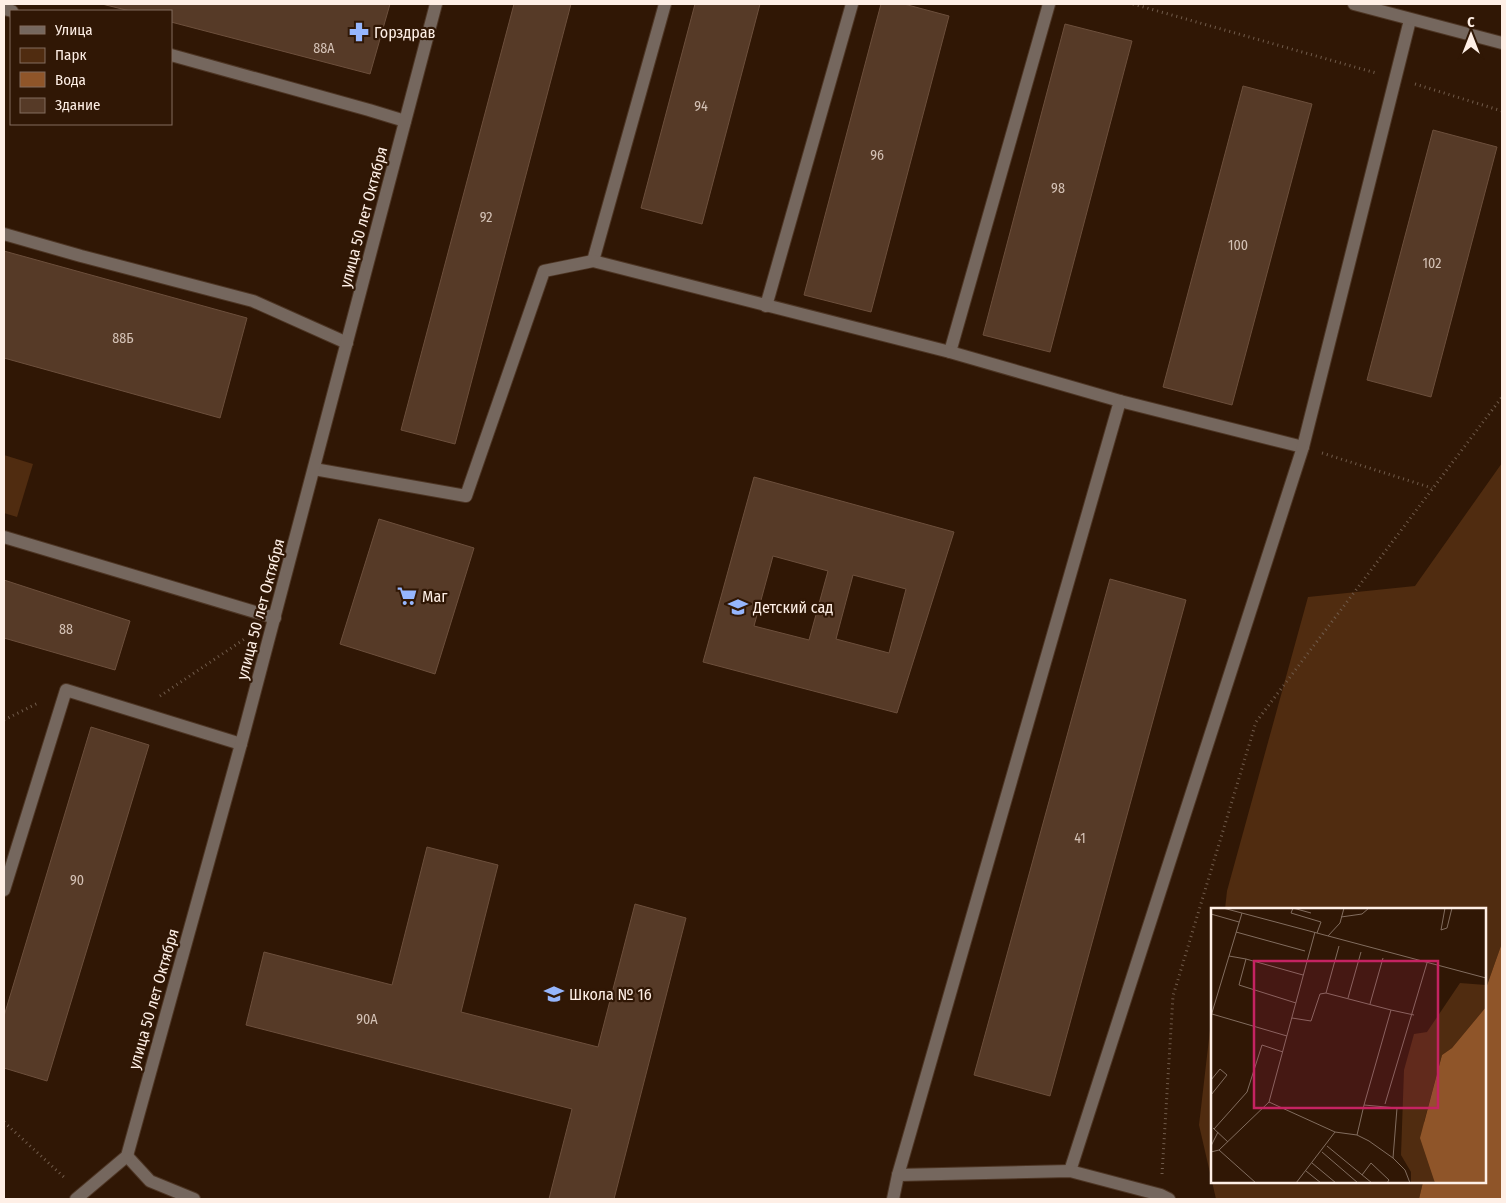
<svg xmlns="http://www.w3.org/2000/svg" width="1506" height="1203" font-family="'Fira Sans Condensed',sans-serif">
<rect width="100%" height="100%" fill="#301705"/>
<!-- green -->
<g fill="#502c10">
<polygon points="4,455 33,464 17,517 4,513"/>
<polygon points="1502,463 1502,943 1485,991 1485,909 1225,909 1227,891 1308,597 1415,586"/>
<polygon points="1212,1013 1212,1182 1423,1182 1419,1199 1216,1199 1199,1125"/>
</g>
<!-- water -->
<polygon fill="#8f5529" points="1502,943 1502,1199 1419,1199 1423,1182 1485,1182 1485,991"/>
<!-- building -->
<g fill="#563a27" stroke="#6c4f3c" fill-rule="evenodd">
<polygon points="102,4 390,4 370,74 171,22 171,11 130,11"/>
<polygon points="514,4 571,4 455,444 401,430"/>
<polygon points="695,4 760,4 702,224 641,208"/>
<polygon points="881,4 904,4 949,16 871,312 804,295"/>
<polygon points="1065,24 1132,41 1050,352 983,335"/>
<polygon points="1243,86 1312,104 1232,405 1163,387"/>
<polygon points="1433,130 1497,147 1431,397 1367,380"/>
<polygon points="4,251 247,318 220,418 4,358"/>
<path d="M754 477 954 532 897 713 703 662ZM773 556 828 571 809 640 754 626ZM853 575 906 589 889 653 836 639Z"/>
<polygon points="379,519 474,548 435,674 340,644"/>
<polygon points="1110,579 1186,600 1050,1096 974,1075"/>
<polygon points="4,580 130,621 115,670 4,638"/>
<polygon points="91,727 149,745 47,1081 4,1068 4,1016"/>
<polygon points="427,847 498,865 461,1012 598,1047 635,904 686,918 614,1199 549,1199 572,1109 246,1025 264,952 392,985"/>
</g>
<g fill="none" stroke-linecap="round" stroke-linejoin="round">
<defs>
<g id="service">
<polyline points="4,9 12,11"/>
<polyline points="171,55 369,110 405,121"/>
<polyline points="4,234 81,256 253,301 347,343"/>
<polyline points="593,261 665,4"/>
<polyline points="766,306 852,4"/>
<polyline points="950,352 1049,4"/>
<polyline points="1120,401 1303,447"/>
<polyline points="314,469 466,496 544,271 593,261 950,352 1120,401 898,1175"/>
<polyline points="4,537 275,618"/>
<polyline points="1070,1171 1303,447 1410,20"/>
<polyline points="893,1199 898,1175 1070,1171 1161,1195 1169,1199"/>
</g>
<g id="minor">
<polyline points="4,890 66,690 241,744"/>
<polyline points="127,1156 150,1181 194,1199"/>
<polyline points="76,1199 127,1156 241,744 436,4"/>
</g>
<polyline id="tertiary" points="1354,4 1502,43"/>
</defs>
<!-- service casing -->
<use href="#service" stroke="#4d3524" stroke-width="14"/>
<!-- minor casing -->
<use href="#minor" stroke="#4d3524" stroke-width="14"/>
<!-- tertiary casing -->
<use href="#tertiary" stroke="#4d3524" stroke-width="14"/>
<!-- path -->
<g stroke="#715c4c" stroke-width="3" stroke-dasharray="1 4" stroke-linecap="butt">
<polyline points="1133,4 1376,73"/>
<polyline points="1415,84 1502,111"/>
<polyline points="1322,453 1432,488"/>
<polyline points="160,696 246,638"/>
<polyline points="4,720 38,703"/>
<polyline points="4,1122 66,1179"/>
<polyline points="1162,1174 1173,996 1256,722 1502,397"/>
</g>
<!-- service -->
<use href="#service" stroke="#75675e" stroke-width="12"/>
<!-- minor -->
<use href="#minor" stroke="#75675e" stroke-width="12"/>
<!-- tertiary -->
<use href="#tertiary" stroke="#75675e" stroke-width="12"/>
</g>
<!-- icons -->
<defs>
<symbol id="pharmacy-bare" viewBox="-9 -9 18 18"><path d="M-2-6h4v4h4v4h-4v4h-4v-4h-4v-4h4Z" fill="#96b6fd" stroke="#301705" stroke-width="2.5" paint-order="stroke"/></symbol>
<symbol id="supermarket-bare" viewBox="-9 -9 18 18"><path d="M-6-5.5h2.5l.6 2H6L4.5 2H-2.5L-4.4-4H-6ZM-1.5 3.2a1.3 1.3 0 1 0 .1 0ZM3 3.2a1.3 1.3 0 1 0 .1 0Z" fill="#96b6fd" stroke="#301705" stroke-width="2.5" paint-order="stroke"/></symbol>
<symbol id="school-bare" viewBox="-9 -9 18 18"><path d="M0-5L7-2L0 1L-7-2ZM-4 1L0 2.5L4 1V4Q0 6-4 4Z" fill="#96b6fd" stroke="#301705" stroke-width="2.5" paint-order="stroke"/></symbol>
</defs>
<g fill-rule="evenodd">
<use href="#pharmacy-bare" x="345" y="18" width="28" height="28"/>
<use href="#supermarket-bare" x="393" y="582" width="28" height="28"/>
<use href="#school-bare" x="724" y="593" width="28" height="28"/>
<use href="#school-bare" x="540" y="980" width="28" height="28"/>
</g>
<g text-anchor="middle" stroke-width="4.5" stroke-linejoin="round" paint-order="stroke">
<!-- number labels -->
<g font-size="14" fill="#d4c2b6">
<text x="324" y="53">88А</text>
<text x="701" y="111">94</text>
<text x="877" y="160">96</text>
<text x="1058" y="193">98</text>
<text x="486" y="222">92</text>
<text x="1238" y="250">100</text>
<text x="1432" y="268">102</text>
<text x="123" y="343">88Б</text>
<text x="66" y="634">88</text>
<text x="1080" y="843">41</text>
<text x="77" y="885">90</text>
<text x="367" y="1024">90А</text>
</g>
<!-- poi labels -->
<g font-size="16" fill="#feefe6" stroke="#301705" text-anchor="start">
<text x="374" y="38">Горздрав</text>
<text x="422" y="602">Маг</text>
<text x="753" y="613">Детский сад</text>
<text x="569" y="1000">Школа № 16</text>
</g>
<!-- street labels -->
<g font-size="16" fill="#feefe6" stroke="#301705">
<text transform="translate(363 217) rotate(-75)" y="6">улица 50 лет Октября</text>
<text transform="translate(260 609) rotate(-75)" y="6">улица 50 лет Октября</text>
<text transform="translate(153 999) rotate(-74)" y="6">улица 50 лет Октября</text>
</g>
</g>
<!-- overview -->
<g transform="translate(1211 908)">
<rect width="275" height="275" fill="#301705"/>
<path d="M249 75 275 77V99L241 140 231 147 213 214 224 275H200V264L190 247 193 162 203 126 216 124Z" fill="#502c10"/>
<path d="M275 99V275H224L209 230 231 147 241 140Z" fill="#8f5529"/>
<path fill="none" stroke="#826d5f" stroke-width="1" d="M12 0 275 70M234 0 230 22 236 20 241 0M100 5 82 0 80 5 110 14 106 25M0 6 28 14M130 9 151 6 158 0M25 24 94 43M117 28 129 15 133 0M18 48 35 51 28 77 85 95M35 51 92 67M115 85 128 38M137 90 150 44M159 96 172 50M180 102 203 107M1 106 76 128M0 108 31 5M81 110 100 113 109 86 115 85 180 102 153 197M0 172 9 161 16 167 0 187M58 194 124 224 146 227 158 233 182 250 194 262 199 275M174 196 216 55M2 220 17 234M3 221 36 184 51 137 72 144M146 227 153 197 186 200 182 250M0 238 7 224M116 238 161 275M8 242 45 275M0 244 8 242 58 194 104 24M111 244 147 275M101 255 125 275M95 263 110 275M151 267 160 255 178 272 176 275M85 275 124 224"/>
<path fill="#c52362" fill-opacity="0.15" stroke="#c52362" stroke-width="2.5" d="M43 53H227V200H43Z"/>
<rect width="275" height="275" fill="none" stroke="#feefe6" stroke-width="2.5"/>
</g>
<!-- border -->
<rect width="1506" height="1203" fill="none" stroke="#feefe6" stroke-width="10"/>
<!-- legend -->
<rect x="10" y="10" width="162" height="115" fill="#301705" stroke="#826d5f"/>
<rect x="20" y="26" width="25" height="8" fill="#75675e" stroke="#826d5f"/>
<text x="55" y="35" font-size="15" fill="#feefe6">Улица</text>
<rect x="20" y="48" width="25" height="15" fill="#502c10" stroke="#826d5f"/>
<text x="55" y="60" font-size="15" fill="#feefe6">Парк</text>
<rect x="20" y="72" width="25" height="15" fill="#8f5529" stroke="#826d5f"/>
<text x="55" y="85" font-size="15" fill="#feefe6">Вода</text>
<rect x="20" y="98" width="25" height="15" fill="#563a27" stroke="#826d5f"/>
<text x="55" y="110" font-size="15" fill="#feefe6">Здание</text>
<!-- north arrow -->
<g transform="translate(1471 35)" stroke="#301705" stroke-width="4" paint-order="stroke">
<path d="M0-4L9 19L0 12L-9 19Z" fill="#feefe6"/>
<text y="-8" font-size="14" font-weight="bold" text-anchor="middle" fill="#feefe6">С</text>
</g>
</svg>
